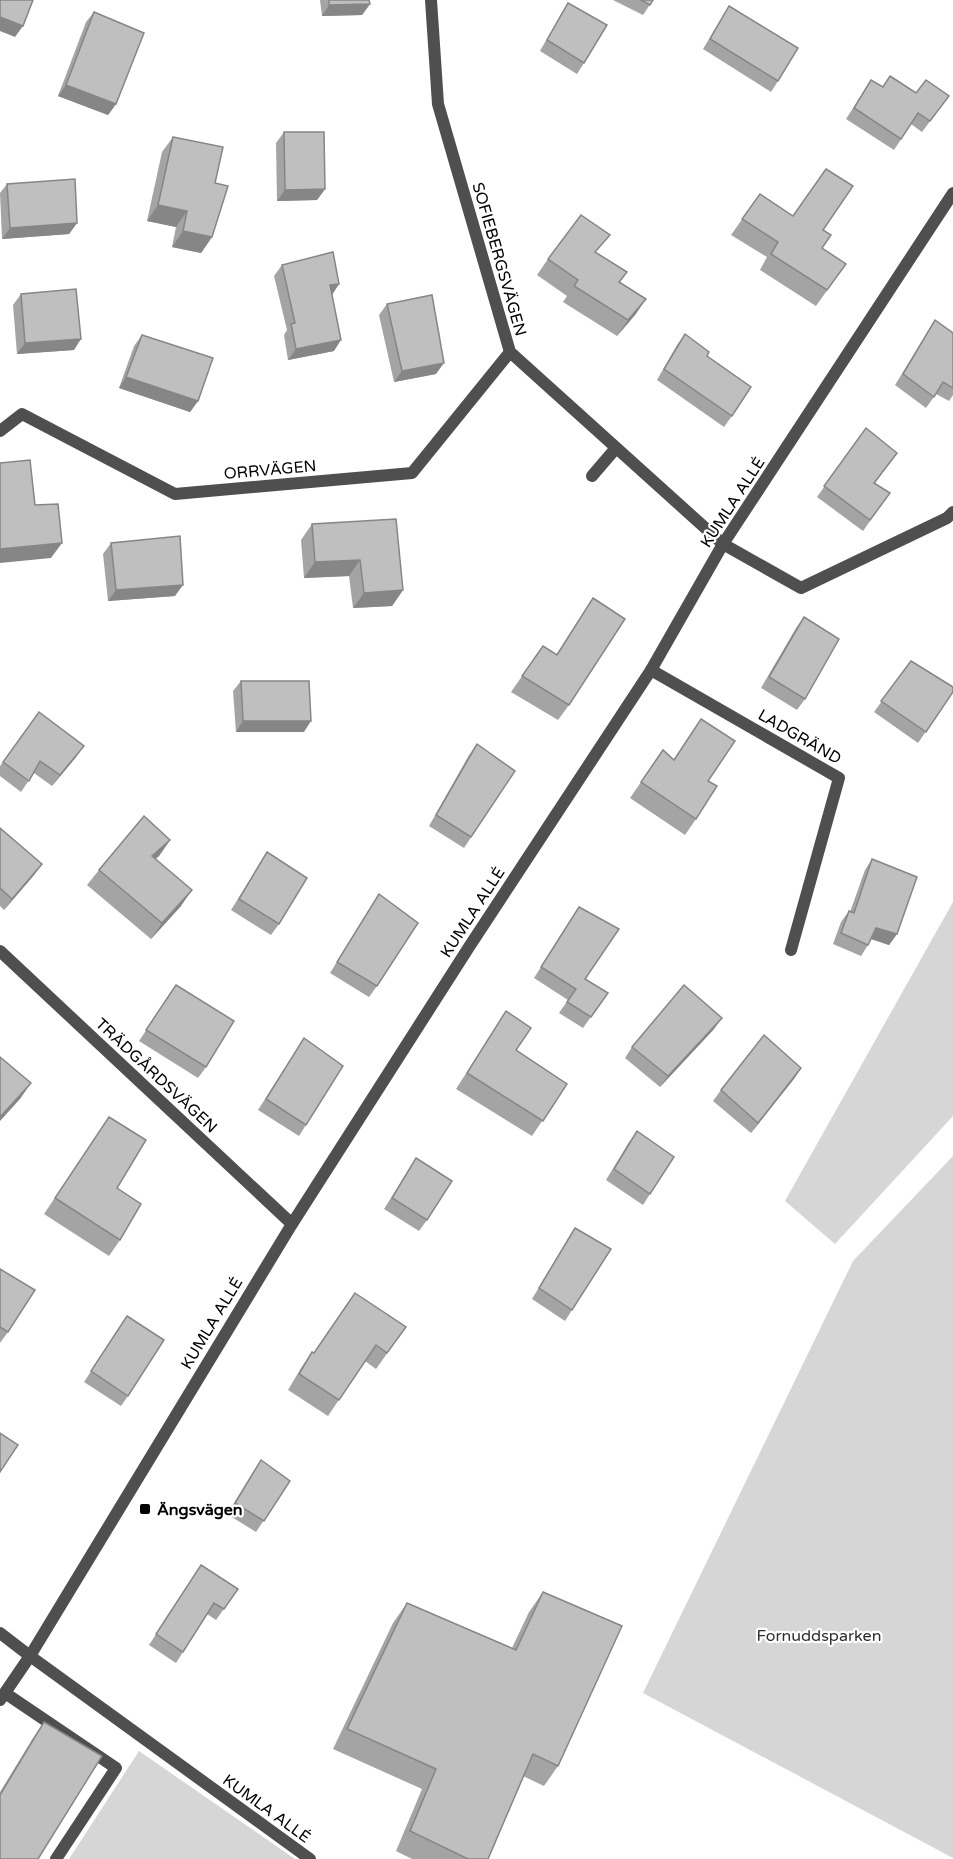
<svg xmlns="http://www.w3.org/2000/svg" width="953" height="1859" font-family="'Varela Round',sans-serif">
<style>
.green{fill:#d6d6d6}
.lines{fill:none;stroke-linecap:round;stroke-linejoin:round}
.service{stroke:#4f4f4f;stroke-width:12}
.minor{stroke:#4f4f4f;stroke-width:12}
.wall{fill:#a4a4a4}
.shaded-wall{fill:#868686}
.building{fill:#bfbfbf;stroke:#868686;stroke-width:1.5}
.poi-dot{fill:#000;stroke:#fff;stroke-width:2}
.labels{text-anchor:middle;stroke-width:4.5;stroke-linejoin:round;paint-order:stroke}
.street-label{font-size:16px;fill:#000;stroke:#fff}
.poi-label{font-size:16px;font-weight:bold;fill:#000;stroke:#fff;text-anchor:start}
.park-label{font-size:16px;fill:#2d2d2d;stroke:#fff}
</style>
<rect width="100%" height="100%" fill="#fff"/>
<g class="green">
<polygon points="953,902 953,1116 835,1244 785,1201"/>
<polygon points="953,1156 953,1858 643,1693 853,1261"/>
<polygon points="139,1751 295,1859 69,1859"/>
</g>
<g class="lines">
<g class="service">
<polyline points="592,476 616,448"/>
<polyline points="5,1693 116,1768 56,1859"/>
</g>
<g class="minor">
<polyline points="431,0 438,104 510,352 723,544 801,588 947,518 953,512"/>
<polyline points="0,431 22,414 175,494 412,473 510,352"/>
<polyline points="651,670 839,778 791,950"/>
<polyline points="0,951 292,1224"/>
<polyline points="0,1633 30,1656 310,1859"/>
<polyline points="0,1700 30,1656 292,1224 469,947 651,670 723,544 953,193"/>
</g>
</g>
<g class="wall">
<polygon points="320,0 369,0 370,4 362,15 322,16"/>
<polygon points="613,0 653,0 643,15"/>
<polygon points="568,3 584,63 577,74 540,51 561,14"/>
<polygon points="729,6 778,81 771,92 703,49 722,17"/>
<polygon points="94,12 116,104 108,115 58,96 86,22"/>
<polygon points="871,80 882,87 916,93 949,96 922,132 911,124 894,150 846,119"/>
<polygon points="284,132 325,189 317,200 277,201 276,143"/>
<polygon points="173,137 215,183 212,237 201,253 172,247 176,227 147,221 162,152"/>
<polygon points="7,184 77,223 69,234 2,239 0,193"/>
<polygon points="760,194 793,216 823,230 822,248 846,264 816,306 760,270 767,257 731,235"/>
<polygon points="597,253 627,272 620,282 646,299 635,315 617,336 563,302 567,296 537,275 548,259"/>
<polygon points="282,265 339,284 332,294 334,351 288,360 284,335 287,330 274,276"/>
<polygon points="21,294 74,350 17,354 13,305"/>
<polygon points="387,304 436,374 394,382 379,315"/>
<polygon points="935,320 953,333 953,395 949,401 936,394 926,408 895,385 928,331"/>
<polygon points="685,334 707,356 732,416 724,427 657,380 677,345"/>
<polygon points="142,335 198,401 190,412 119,388 134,346"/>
<polygon points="866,428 897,453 875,483 890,493 863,531 817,497"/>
<polygon points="312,524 403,590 392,606 353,608 349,576 304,578 301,540"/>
<polygon points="111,543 175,596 108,601 103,554"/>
<polygon points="593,598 569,705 558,720 511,692 543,646 556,655"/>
<polygon points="804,617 805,699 797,710 761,688 796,628"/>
<polygon points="911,661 953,692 918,743 874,712"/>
<polygon points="241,681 304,732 236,732 233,691"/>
<polygon points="39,712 76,757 52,786 34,773 21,792 0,776 0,766"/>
<polygon points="477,744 515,771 464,848 429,826 469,755"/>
<polygon points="663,750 673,759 708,781 696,819 685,835 630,798"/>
<polygon points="0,828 42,864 34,875 4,910 0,906"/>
<polygon points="170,840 159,856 155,859 181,906 151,939 87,885 99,870"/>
<polygon points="267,852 279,924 271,935 231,910"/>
<polygon points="872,859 897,934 889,945 871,939 868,945 861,956 833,944 841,922 849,911 850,912 865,870"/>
<polygon points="379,894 377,986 369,997 330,973"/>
<polygon points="579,907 585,979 608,993 583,1028 559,1013 568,1000 534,978"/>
<polygon points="176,985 206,1067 198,1078 139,1041"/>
<polygon points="506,1011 516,1050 567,1084 532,1136 456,1089"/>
<polygon points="714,1029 660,1087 625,1058 632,1047"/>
<polygon points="304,1038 306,1125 299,1136 258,1110"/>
<polygon points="801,1068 751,1133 713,1101 721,1090"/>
<polygon points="109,1117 117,1188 120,1240 109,1256 44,1214"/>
<polygon points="637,1131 650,1194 643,1205 606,1180 629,1142"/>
<polygon points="416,1158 427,1220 419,1231 384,1209"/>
<polygon points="575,1228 572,1310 565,1321 532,1299 568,1239"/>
<polygon points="0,1269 8,1332 0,1343"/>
<polygon points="127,1316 128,1396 121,1406 84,1382"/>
<polygon points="406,1327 376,1369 365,1361 328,1416 288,1390 301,1368 312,1352 314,1353"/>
<polygon points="261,1460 290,1481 256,1532 227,1514"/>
<polygon points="201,1565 238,1589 216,1620 207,1614 176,1663 149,1645"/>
<polygon points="543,1592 558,1766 544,1786 523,1776 488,1859 412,1859 396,1851 422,1789 333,1749 393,1623 407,1603 512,1648 529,1612"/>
<polygon points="44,1722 0,1859 0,1792 33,1738"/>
</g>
<g class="shaded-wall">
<polygon points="370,4 362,15 322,16 329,5"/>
<polygon points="0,17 23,26 15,37 0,31"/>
<polygon points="66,85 116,104 108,115 58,96"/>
<polygon points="325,189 317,200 277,201 285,190"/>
<polygon points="158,205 187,211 176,227 147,221"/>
<polygon points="77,223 69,234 2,239 10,228"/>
<polygon points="183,231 212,237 201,253 172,247"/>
<polygon points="339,284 332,295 330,285"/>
<polygon points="646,299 635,315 617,336 628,320"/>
<polygon points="81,339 74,350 17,354 25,343"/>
<polygon points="341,340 334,351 288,360 296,349"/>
<polygon points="444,363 436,374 394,382 402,371"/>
<polygon points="126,377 198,401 190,412 119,388"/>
<polygon points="62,543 51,558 0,563 0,549"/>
<polygon points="360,560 349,576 304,578 315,562"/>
<polygon points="183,585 175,596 108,601 116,590"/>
<polygon points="403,590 392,606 353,608 364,593"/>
<polygon points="243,721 311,721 304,732 236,732"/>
<polygon points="84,746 76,757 52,786 60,775"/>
<polygon points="170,840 159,856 141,872 152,856"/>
<polygon points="42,864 34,875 4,910 12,899"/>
<polygon points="192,890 181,906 151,939 162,923"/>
<polygon points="876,928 897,934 889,945 868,938"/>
<polygon points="722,1018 714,1029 660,1087 668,1076"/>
<polygon points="801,1068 794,1079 751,1133 758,1123"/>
<polygon points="31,1083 20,1099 0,1121 0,1117"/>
</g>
<g class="building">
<polygon points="0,0 33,0 23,26 0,17"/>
<polygon points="329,0 369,0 370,4 329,5"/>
<polygon points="641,0 653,0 650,5"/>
<polygon points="568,3 607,25 584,63 547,40"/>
<polygon points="729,6 798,48 778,81 710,39"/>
<polygon points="94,12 144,33 116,104 66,85"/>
<polygon points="890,76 916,93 926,80 949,96 930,121 918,113 901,139 854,108 871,80 883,87"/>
<polygon points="284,132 324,132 325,189 285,190"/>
<polygon points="173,137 223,147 215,183 228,186 212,237 183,231 187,211 158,205"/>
<polygon points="826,169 853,186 823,230 831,235 822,248 846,264 827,290 771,254 778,242 742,219 760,194 793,216"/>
<polygon points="75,179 77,223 10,228 7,184"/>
<polygon points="581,215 610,235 595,252 627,272 619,282 646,299 628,320 574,286 578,280 548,259"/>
<polygon points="333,252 339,284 330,285 341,340 296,349 291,324 295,323 282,265"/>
<polygon points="76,289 81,339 25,343 21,294"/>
<polygon points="432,295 444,363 402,371 387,304"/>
<polygon points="935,320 953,333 953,388 943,382 934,397 903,374"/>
<polygon points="685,334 709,352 707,356 751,387 732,416 664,369"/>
<polygon points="142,335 213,358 198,401 126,377"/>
<polygon points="866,428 897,453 874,483 890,493 870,520 824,486"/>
<polygon points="30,460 35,505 58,504 62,543 0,549 0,463"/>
<polygon points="396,519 403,590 364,593 360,560 315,562 312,524"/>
<polygon points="180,536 183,585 116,590 111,543"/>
<polygon points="593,598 625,619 569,705 522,676 543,646 557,655"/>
<polygon points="804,617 839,639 805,699 769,677"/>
<polygon points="911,661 953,687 953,692 926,732 881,701"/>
<polygon points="241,681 309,681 311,721 243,721"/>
<polygon points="39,712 84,746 60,775 40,761 29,781 3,762"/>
<polygon points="701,719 735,741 708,781 717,786 696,819 641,782 663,750 674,760"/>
<polygon points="477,744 515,771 471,837 436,815"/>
<polygon points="144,816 170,840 152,856 192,890 162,923 99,870"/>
<polygon points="0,828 42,864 12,899 0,888"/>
<polygon points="267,852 307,878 279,924 239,899"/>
<polygon points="872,859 917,877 897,934 876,928 868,945 841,933 849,911 854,913"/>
<polygon points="379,894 418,923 377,986 337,962"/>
<polygon points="579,907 619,929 585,979 608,993 591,1017 567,1002 576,989 541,967"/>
<polygon points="176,985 234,1021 206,1067 146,1030"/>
<polygon points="684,985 722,1018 668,1076 632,1047"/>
<polygon points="506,1011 531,1028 516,1050 567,1084 543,1121 467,1073"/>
<polygon points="764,1035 801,1068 758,1123 721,1090"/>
<polygon points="304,1038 343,1066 306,1125 266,1099"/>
<polygon points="0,1057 31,1083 0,1117"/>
<polygon points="109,1117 146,1140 117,1188 141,1204 120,1240 55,1198"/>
<polygon points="637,1131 674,1157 650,1194 614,1169"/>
<polygon points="416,1158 452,1181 427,1220 392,1198"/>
<polygon points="575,1228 611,1249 572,1310 539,1288"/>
<polygon points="0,1269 35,1290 8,1332 0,1327"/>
<polygon points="355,1293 406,1327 387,1353 376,1345 339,1400 299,1374 312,1352 314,1353"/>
<polygon points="127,1316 164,1340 128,1396 91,1371"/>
<polygon points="0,1433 18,1445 0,1472"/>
<polygon points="261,1460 290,1481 264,1521 235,1503"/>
<polygon points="201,1565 238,1589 224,1609 214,1603 183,1652 156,1634"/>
<polygon points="543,1592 622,1626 558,1766 533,1754 488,1859 468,1859 410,1831 436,1769 347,1729 407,1603 516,1650"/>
<polygon points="44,1722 102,1756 38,1859 0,1859 0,1795"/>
</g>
<rect class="poi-dot" x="139" y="1503" width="12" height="12" rx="3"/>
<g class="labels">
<g class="street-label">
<text transform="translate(500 259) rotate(74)" y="6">SOFIEBERGSVÄGEN</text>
<text transform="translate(270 469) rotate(-5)" y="6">ORRVÄGEN</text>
<text transform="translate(732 502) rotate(-57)" y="6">KUMLA ALLÉ</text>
<text transform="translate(800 736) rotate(30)" y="6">LADGRÄND</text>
<text transform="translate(472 912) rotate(-57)" y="6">KUMLA ALLÉ</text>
<text transform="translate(157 1075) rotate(43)" y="6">TRÄDGÅRDSVÄGEN</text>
<text transform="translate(211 1323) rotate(-59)" y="6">KUMLA ALLÉ</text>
<text transform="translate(267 1808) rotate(36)" y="6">KUMLA ALLÉ</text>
</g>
<g class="poi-label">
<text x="157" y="1515">Ängsvägen</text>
</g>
<g class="park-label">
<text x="819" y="1641">Fornuddsparken</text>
</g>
</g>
</svg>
